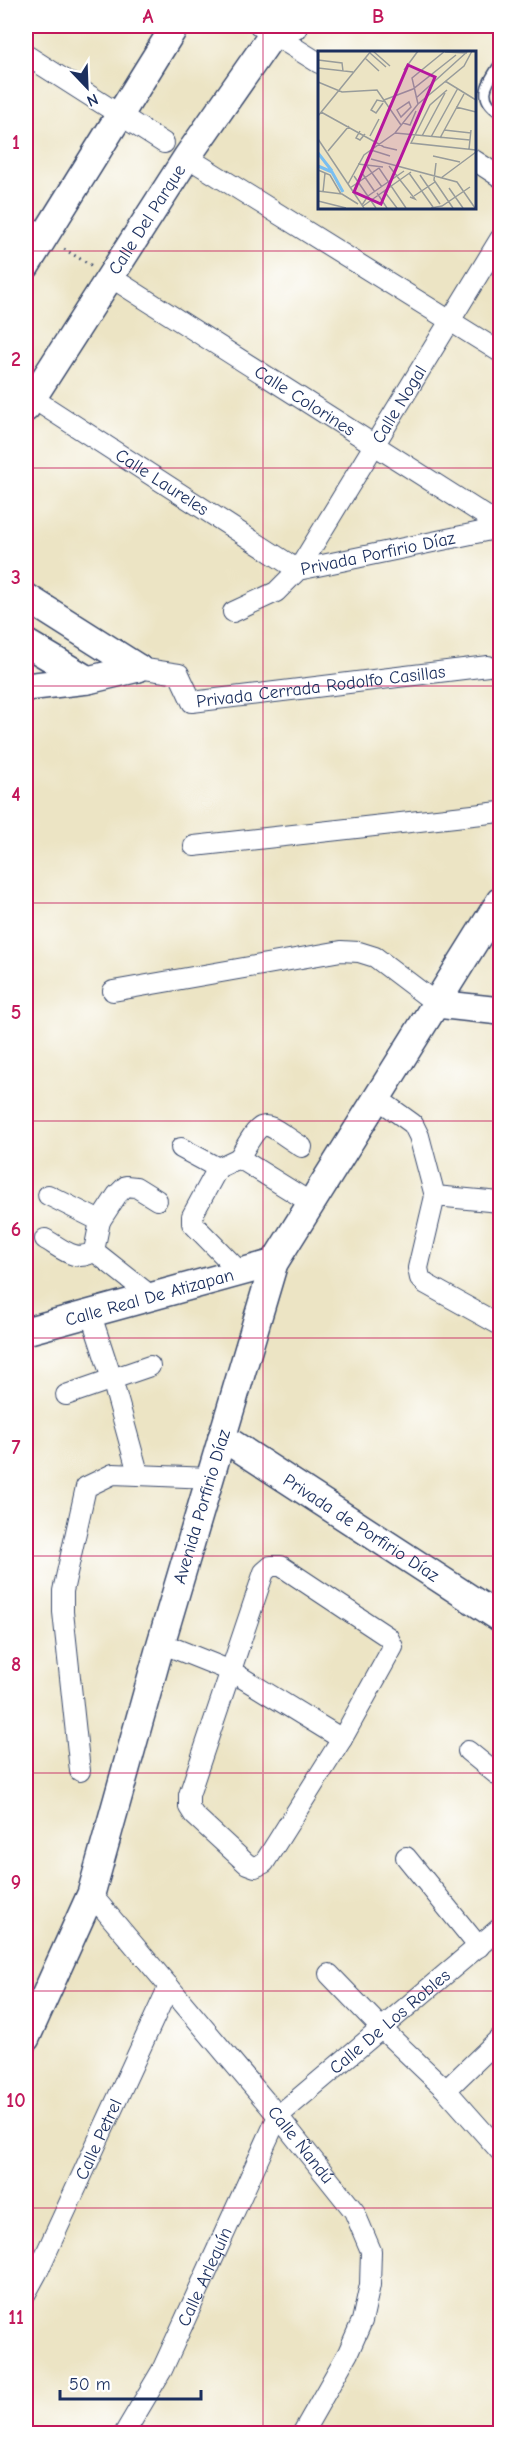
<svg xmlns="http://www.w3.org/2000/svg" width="526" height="2459" font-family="'Comic Neue',sans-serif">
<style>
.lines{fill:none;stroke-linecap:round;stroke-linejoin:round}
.lane-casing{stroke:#3a4a6d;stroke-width:12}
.street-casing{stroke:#3a4a6d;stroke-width:22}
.secondary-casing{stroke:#3a4a6d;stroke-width:30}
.path{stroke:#3a4a6d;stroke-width:3;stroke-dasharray:1.5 4.5;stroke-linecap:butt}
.lane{stroke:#fff;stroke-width:9}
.street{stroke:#fff;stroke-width:20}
.secondary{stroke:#fff;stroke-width:27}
.grid{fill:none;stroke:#c2185b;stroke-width:1.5;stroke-opacity:0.55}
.labels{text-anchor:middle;stroke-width:4.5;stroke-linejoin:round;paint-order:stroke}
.street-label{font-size:18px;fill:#1b2f5e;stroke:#fff}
.inset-river{fill:none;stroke:#79bef0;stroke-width:3}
.inset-road{fill:none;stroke:#989c9b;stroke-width:1.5}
.view{fill:#b5179e;fill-opacity:0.15;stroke:#b5179e;stroke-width:3}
.inset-edge{fill:none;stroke:#1b2f5e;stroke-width:3}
.neatline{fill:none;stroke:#c2185b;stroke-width:2}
.grid-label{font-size:20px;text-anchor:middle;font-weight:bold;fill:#c2185b}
</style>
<rect width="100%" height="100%" fill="#fff"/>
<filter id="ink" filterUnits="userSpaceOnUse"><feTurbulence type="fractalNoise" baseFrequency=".0167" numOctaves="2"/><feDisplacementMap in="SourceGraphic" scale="12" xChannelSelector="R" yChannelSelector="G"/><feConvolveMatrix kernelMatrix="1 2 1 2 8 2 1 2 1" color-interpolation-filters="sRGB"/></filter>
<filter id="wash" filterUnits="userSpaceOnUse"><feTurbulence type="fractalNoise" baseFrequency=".008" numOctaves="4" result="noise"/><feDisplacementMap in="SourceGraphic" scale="24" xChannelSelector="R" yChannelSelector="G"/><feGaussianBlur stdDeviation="1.35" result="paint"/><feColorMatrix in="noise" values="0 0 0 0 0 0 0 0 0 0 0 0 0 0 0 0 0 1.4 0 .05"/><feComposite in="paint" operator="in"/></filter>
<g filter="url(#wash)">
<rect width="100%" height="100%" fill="#ece4c4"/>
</g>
<g filter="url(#ink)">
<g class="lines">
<defs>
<path id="lane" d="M500,63C488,83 475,97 500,113"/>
<g id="street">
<polyline points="260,26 319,63"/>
<polyline points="26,55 164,143"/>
<polyline points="187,157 500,352"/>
<polyline points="474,160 500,177"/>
<polyline points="26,225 44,236"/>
<path id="s1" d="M109,276L500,525"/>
<path id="s2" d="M26,394L298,570L500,239"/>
<path id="s3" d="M233,612L276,592L298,570L500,528"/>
<path id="s4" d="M138,668L179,674L192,702L488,666"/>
<polyline points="194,846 500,812"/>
<polyline points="113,991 341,951 359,952 375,957 437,1004"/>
<polyline points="377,1098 413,1124 419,1136 435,1196 500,1202"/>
<polyline points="181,1148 218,1168"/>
<path d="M239,1158C265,1113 261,1121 302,1147"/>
<polyline points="48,1195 100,1221 94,1251"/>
<polyline points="435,1196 418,1268 420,1278 426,1284 500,1325"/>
<polyline points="100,1221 117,1195 126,1186 136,1187 157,1200"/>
<path d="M45,1239C61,1248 77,1264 94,1251L151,1296"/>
<polyline points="240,1272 192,1223 192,1216 218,1168 239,1158 311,1203"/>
<polyline points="90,1312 112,1379 138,1473"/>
<polyline points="66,1395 150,1366"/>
<polygon points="271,1566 281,1566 388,1637 393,1647 342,1739 264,1863 255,1867 247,1864 194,1815 189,1807 189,1795 264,1572"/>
<polyline points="161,1643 231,1671 342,1739"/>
<polyline points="468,1751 500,1777"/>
<polyline points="80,1771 63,1612 63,1591 86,1487 113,1474 210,1478"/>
<polyline points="406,1857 479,1947"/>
<path id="s5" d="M91,1894L278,2116L354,2211L371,2251L370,2285L362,2321L348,2353L302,2434"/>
<polyline points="329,1974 382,2029 446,2090 500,2151"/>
<polyline points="446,2090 500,2038"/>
<path id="s6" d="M26,2293L37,2273L169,1986"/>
<path id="s7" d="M124,2434L162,2370L278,2116L500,1928"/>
</g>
<g id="secondary">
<polyline points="26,266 175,26"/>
<path id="s8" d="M26,408L187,157L273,34L294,26"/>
<polyline points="26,597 138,668"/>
<polyline points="26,643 88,680"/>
<polyline points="26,687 88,680 138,668"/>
<polyline points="437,1004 500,1011"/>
<path id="s9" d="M26,1331L274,1263"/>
<path id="s10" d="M222,1437L500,1618"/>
<path id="s11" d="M26,2038L91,1894L161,1643L274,1263L500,901"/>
</g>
</defs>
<use href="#lane" class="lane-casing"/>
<use href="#street" class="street-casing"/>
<use href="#secondary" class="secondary-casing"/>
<polyline class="path" points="64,249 92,266"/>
<use href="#lane" class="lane"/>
<use href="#street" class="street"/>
<use href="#secondary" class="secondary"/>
</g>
</g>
<path class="grid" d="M263,26V2434M26,251H500M26,468H500M26,686H500M26,903H500M26,1121H500M26,1338H500M26,1556H500M26,1773H500M26,1991H500M26,2208H500"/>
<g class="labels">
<g class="street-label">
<text dy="6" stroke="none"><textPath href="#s8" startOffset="224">Calle Del Parque</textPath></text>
<text dy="6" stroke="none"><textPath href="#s1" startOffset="232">Calle Colorines</textPath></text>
<text dy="6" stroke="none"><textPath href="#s2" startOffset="518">Calle Nogal</textPath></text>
<text dy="6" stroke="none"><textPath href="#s2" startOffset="162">Calle Laureles</textPath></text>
<text dy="6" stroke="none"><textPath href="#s3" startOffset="160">Privada Porfirio Díaz</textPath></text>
<text dy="6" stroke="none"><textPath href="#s4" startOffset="202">Privada Cerrada Rodolfo Casillas</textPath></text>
<text dy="6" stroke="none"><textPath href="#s9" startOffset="128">Calle Real De Atizapan</textPath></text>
<text dy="6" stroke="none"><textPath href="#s11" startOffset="561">Avenida Porfirio Díaz</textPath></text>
<text dy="6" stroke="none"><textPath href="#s10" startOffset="166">Privada de Porfirio Díaz</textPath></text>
<text dy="6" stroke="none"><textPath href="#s7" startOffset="500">Calle De Los Robles</textPath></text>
<text dy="6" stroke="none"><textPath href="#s6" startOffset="170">Calle Petrel</textPath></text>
<text dy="6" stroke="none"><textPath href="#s5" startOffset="327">Calle Ñandú</textPath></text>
<text dy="6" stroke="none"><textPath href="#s7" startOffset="177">Calle Arlequín</textPath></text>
</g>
</g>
<g transform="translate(318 51)">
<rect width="158" height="158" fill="#ece4c4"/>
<path class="inset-river" d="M0,102L14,120M0,115L14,121L25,141"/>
<path class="inset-road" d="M55,0L72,15M127,1L149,2M52,2L68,16M47,7L61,20M0,9L24,12L25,20M0,17L35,21M86,19L100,0M127,30L158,49M0,31L24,41L59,39L83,74M129,39L112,54L93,92L158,99M98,47L150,0M66,49L95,38L138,4M91,51L93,56L83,66L79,59ZM65,52L58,62L53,59L59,49L68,51M100,53L94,27L127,0M138,56L158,61M3,61L66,96L79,99M0,65L53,0M85,72L92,74L98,60M126,79L153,82M42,80L38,87L42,89L47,83M77,82L152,89M52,85L61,68M104,85L127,42M113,86L140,37M122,87L146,43M0,88L46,157M151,98L153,79M53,99L72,105M10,100L31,75M115,105L142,111M53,108L139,131L157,157M118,112L116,129L135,157M40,113L65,116M49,115L64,136M71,115L97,148L92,146M0,119L12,124L23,143M44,122L57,141M91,122L115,156M102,124L122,153M36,125L58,157M123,127L158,101M30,133L46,104L77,82L100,53L146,15L154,0M32,137L61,117L88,157M131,137L145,157M0,140L24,143L40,153M66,140L79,157M5,141L7,122M59,142L69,157M96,145L117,131M0,150L28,157M44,154L50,145L86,120M45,155L93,121M113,157L124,155L152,136"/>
<path class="view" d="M90,14L117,26L63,153L36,141Z"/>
<rect width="158" height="158" class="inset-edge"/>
</g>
<rect width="526" height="2459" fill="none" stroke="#fff" stroke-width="66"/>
<g transform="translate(87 87) rotate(157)" stroke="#ffffff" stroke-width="4.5" paint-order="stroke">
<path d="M0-4.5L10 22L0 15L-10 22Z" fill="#1b2f5e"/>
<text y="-9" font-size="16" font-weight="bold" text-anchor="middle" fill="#1b2f5e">N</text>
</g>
<path d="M60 2390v9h141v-9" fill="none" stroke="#1b2f5e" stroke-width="3"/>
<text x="69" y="2390" font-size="18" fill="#1b2f5e" stroke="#ffffff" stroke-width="4.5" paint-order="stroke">50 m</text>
<rect x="33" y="33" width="460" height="2393" class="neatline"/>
<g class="grid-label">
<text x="148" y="23">A</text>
<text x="378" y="23">B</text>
<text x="16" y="149">1</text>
<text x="16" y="366">2</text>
<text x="16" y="584">3</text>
<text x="16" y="801">4</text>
<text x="16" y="1019">5</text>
<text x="16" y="1236">6</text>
<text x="16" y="1454">7</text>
<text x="16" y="1671">8</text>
<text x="16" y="1889">9</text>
<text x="16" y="2107">10</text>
<text x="16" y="2324">11</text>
</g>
</svg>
